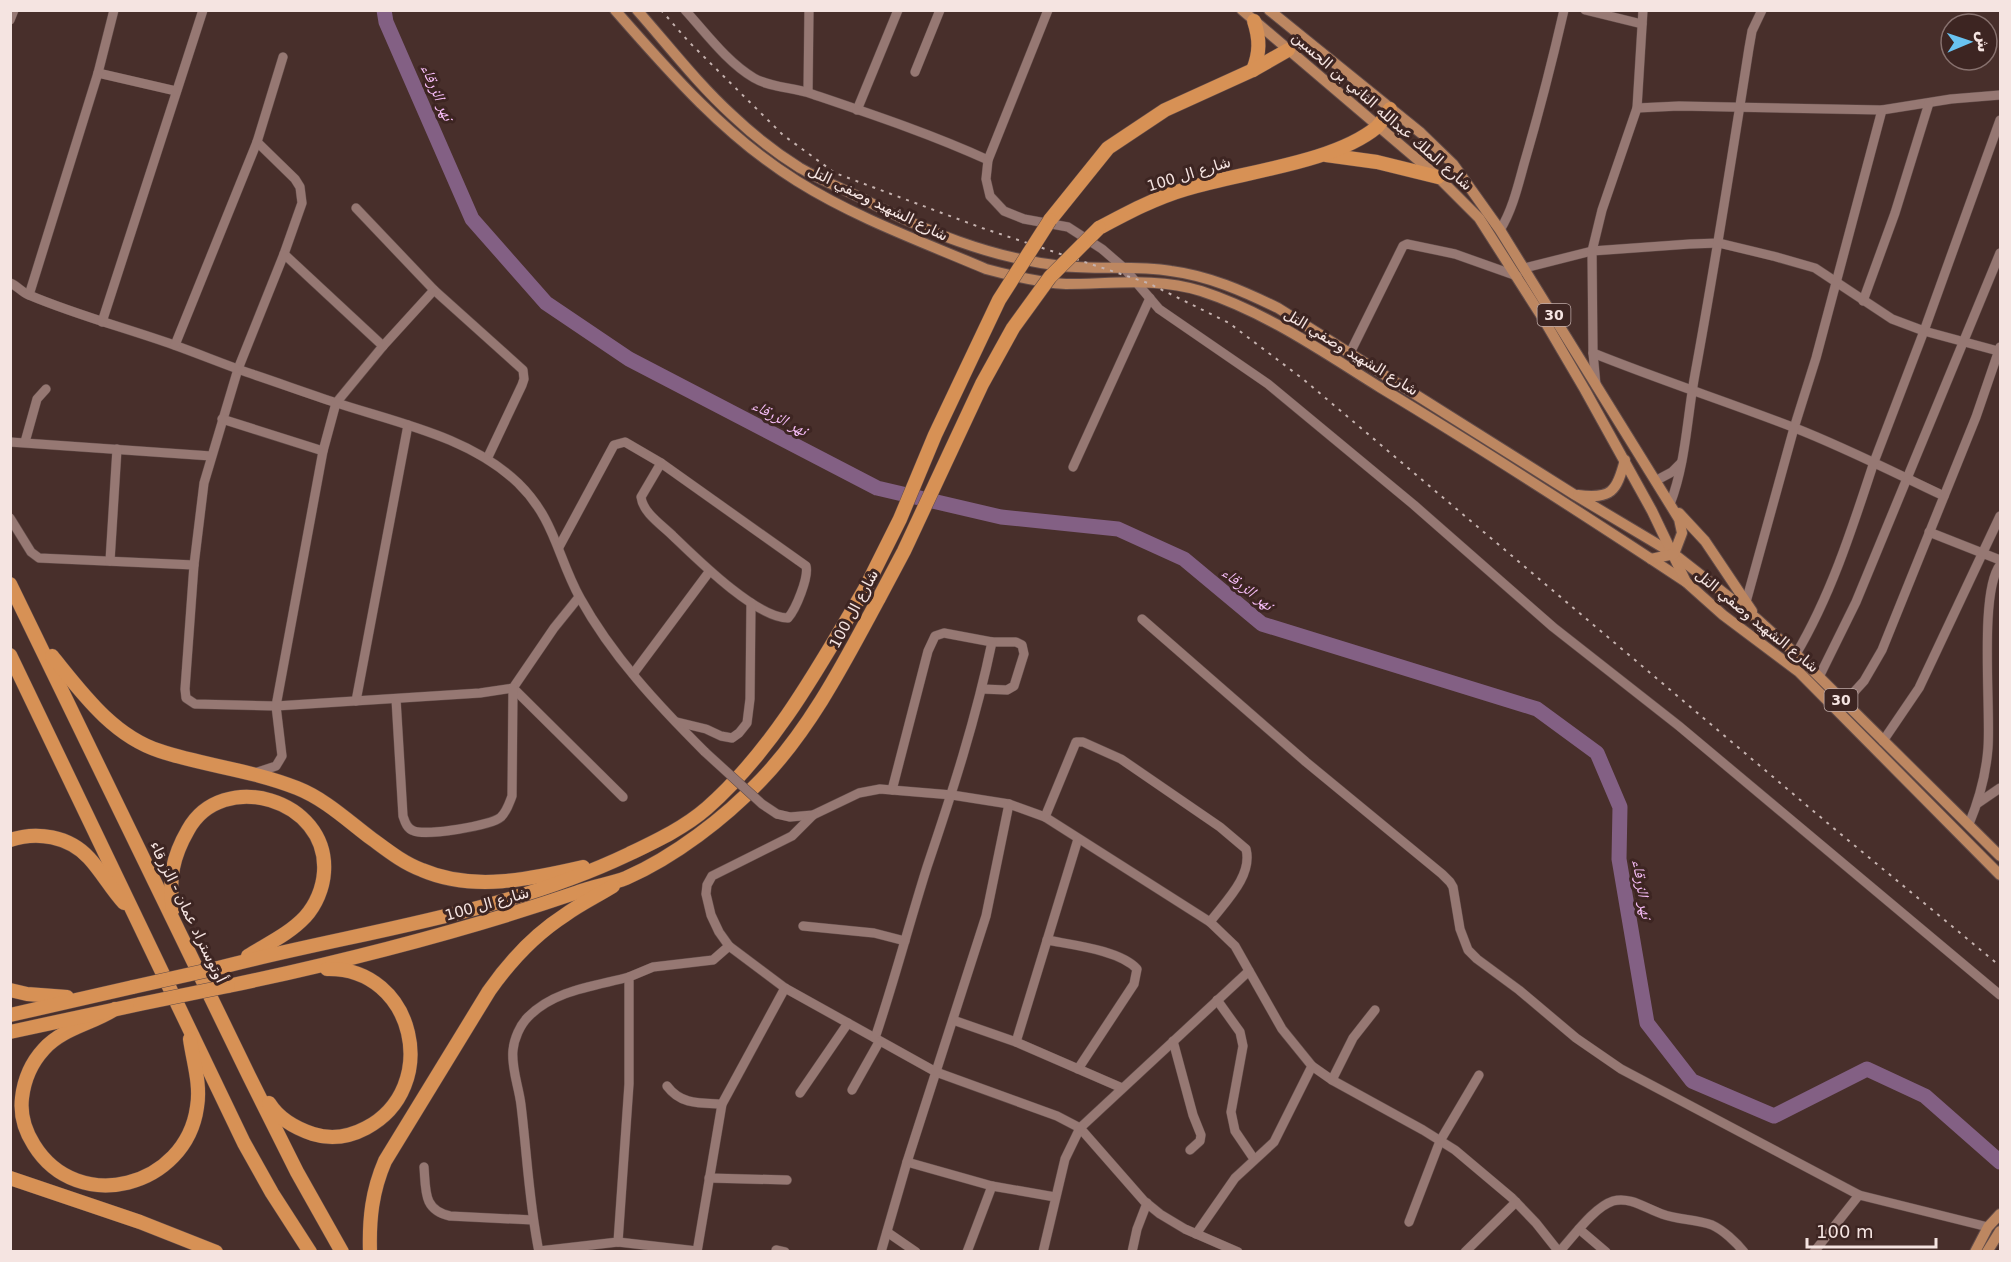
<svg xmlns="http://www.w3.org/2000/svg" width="2011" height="1262" font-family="'DejaVu Sans','Noto Naskh Arabic',sans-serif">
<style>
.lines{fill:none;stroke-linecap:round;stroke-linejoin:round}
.river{stroke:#836084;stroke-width:15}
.minor-casing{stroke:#624c49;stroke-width:10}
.major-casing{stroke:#624c49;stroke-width:12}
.highway-casing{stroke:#624c49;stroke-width:15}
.minor{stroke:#967873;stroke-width:9}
.major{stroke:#bd8761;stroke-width:10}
.highway{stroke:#d79155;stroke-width:14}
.rail{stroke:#c5b2af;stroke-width:2;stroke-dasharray:3 6;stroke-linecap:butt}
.minor-bridge-casing{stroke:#624c49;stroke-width:10;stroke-linecap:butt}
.highway-bridge-casing{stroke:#624c49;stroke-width:15;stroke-linecap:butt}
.minor-bridge{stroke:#967873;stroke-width:9}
.highway-bridge{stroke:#d79155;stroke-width:14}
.labels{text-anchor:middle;stroke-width:6;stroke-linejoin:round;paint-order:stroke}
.shield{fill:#3d2522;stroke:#beaba8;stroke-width:1.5}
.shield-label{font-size:14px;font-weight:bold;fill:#f5e4e1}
.street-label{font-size:15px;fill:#f5e4e1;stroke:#3d2522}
.water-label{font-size:16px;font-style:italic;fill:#f8bef9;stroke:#3d2522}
</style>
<rect width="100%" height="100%" fill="#482f2b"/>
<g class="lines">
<polyline class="river" points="384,10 386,22 472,219 546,303 629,359 877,488 1001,517 1118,529 1184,559 1262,624 1537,709 1597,753 1620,807 1619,859 1647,1023 1692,1081 1774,1116 1867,1069 1925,1096 2000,1162"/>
<defs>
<g id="minor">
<path d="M685,10C706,33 727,62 754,78C771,88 793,87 812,94C871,114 931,134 988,160"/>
<polyline points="1048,10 988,160 986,179 990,196 1004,211 1024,219 1068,227 1102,249 1124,268 1159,309 1268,384 1414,505 1553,627 1679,726 2000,995"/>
<polyline points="1585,10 1642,24"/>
<polyline points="10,20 14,10"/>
<polyline points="915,72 940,10"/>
<polyline points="98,73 176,91"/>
<polyline points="808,92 809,10"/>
<polyline points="1637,108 1679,106 1882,110 1951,99 2000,95"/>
<polyline points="857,110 898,10"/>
<polyline points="257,142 295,179 300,187 302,203 284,254 238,369 204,483 194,565 185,689 186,698 195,704 276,706 480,693 513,688 554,628 579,597"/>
<polyline points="356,208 434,290 523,370 524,379 522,385 487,459"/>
<path d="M1500,230C1512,211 1518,186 1524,164C1539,113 1552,62 1564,10"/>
<polyline points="284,254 383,346"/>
<polyline points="1525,268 1592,251 1690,244 1719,243 1773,256 1815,268 1892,319 1924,331 1998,351"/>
<path d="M10,283C18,286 21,292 29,295C76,315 126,328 174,345C202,355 228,366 255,375C282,384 309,394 337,403C398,423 470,437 518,483C555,519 557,556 580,598C612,656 658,705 705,752"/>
<polyline points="29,295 98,73 114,10"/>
<polyline points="1863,301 1895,213 1929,103"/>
<polyline points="102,322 203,10"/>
<polyline points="175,345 257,142 283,57"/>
<polyline points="1350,353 1403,246 1407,244 1455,254 1517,276"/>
<path d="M1593,353C1660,380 1728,402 1795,428C1846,448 1895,473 1944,496"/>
<polyline points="1596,385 1593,353 1592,251 1602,210 1637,108 1643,10"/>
<polyline points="222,419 323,451"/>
<polyline points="10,442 211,456"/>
<polyline points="25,442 37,399 46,389"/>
<path d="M661,463L806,566C809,577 796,609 788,618C756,618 696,558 673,536C662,525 643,513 641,497Z"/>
<polyline points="1073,467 1150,298"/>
<polyline points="1657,480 1672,472 1681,463"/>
<path d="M1670,504C1686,463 1687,417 1695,374C1715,265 1732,157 1749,48L1752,31L1762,10"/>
<polyline points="10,518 31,552 39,558 194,565"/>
<polyline points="1929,532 2000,560"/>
<polyline points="559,547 614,445 625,442 661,463"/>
<polyline points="110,561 117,449"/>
<polyline points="1746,602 1794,428 1816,358 1882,110"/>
<polyline points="1142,619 1306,762 1442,874 1450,882 1453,887 1460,929 1468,950 1477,959 1519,990 1576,1038 1621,1069 1859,1195"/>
<path d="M1796,654C1831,595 1853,526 1874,462L1924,331L2000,120"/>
<polyline points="633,674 709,572"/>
<polyline points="1819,677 1856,602 2000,253"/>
<polyline points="513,688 623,797"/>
<path d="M396,699L403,816C405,822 407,829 414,831C426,836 491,826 501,817C507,811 509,804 512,796L513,688"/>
<polyline points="356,701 408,425"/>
<polyline points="1844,703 1864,681 1882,650 1976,417 2000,347"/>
<polyline points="677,722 706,729 721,736 732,738 739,733 747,723 750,699 751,603"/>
<polyline points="1883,741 1919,688 2000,516"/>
<polyline points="255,773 276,766 282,756 276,706 323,451 336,403 383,346 434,290"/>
<polyline points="892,790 928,651 935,636 944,633 992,642 1016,642 1022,645 1024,654 1014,686 1007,690 982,689"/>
<polyline points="1978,803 2000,788"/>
<polyline points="777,814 790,817 813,815 859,793 880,789 952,795 1009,804 1045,817 1210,922 1235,946 1282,1029 1312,1066 1332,1080 1423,1130 1455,1150 1512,1198 1536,1223 1559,1252"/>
<polyline points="813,815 792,836 712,876 707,885 706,894 711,915 719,932 729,946 785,988 936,1072 1057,1116 1080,1128 1144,1201 1160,1214 1185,1229 1238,1252"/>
<path d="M1045,817L1076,742H1083L1121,759L1220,827L1246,849C1253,876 1225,902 1210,922"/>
<path d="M1969,824C1979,800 1986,774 1988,748C1991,709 1979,592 2000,565"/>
<polyline points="803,926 874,933 905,941"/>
<path d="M1047,940C1072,945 1120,950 1137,969L1134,984L1078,1069"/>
<polyline points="1217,1000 1240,1032 1243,1046 1231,1112 1235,1131 1254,1159"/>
<polyline points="953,1020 1016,1042 1122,1088"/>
<path d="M875,1038C894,982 909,924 927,867C952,793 976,719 992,642"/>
<polyline points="1173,1041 1193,1115 1201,1135 1200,1141 1190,1150"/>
<polyline points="1016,1042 1078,839"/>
<polyline points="1332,1080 1353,1038 1375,1010"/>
<path d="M667,1086C681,1105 700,1103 722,1104"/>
<polyline points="852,1090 879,1042"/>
<polyline points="800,1093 848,1023"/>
<polyline points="907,1162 992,1186 1055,1197"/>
<path d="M424,1167C426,1191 423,1210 450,1216L533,1220"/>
<polyline points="709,1178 787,1180"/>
<polyline points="1409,1222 1440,1141 1479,1075"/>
<polyline points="1579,1229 1606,1252"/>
<polyline points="887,1232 916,1252"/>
<polyline points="1196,1234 1235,1178 1274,1142 1312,1066"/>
<polyline points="618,1242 629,1084 629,977 653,967 713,960 729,946"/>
<polyline points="776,1250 785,1252"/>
<polyline points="539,1251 618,1242 697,1251"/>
<path d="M539,1252C529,1203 527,1154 521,1105C519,1087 511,1068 513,1050C514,1039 520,1025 528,1017C554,990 595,986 629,977"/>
<polyline points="697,1252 722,1104 785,988"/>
<polyline points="881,1252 907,1162 986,916 1009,804"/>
<polyline points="967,1252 992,1186"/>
<polyline points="1043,1252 1065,1159 1080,1128 1249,971"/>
<polyline points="1132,1252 1137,1229 1147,1203"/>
<polyline points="1465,1252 1516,1202"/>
<path d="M1559,1252C1573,1237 1594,1207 1613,1201C1630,1196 1647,1209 1662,1214C1678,1220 1695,1219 1712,1225C1723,1230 1736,1242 1744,1252"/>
<polyline points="1814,1252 1859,1195 1988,1227"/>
</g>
<g id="major">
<path d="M615,10C670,73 726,137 797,181C856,218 923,242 986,269C1012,276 1040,283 1066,284C1111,284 1157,277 1201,291C1266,312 1323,352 1381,388C1484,450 1586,516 1686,582L1723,615L1799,672L2000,875"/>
<path d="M637,10C668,45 697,83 732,115C752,134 776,153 800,168C819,179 841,188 861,198C925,231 990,258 1062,266C1098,270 1135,265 1171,271C1209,276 1243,291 1278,308L1575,495L1674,554L1757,619L1796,654L2000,856"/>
<polyline points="1242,10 1438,177 1479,218 1544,320 1585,390 1652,511 1686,582"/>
<polyline points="1269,10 1421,133 1453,164 1500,230 1679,519 1682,533 1674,554 1651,559"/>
<path d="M1578,495C1612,499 1616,492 1625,460"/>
<polyline points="1679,513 1705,541 1752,611"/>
<polyline points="1975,1252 1988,1227 2000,1214"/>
<polyline points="1987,1252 2000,1231"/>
</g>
<g id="highway">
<path d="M1253,70C1260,53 1260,39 1254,21"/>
<polyline points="1326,155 1377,162 1438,177"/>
<polyline points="1050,220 1108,148 1165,110 1253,70 1288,50"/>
<path d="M1099,228C1127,213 1155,198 1186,189C1241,172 1334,163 1377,127C1382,122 1386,115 1390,109"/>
<polyline points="10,584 249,1076 297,1172 342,1252"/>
<polyline points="10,655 244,1143 272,1193 310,1252"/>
<path d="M52,656C82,693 113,736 160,751C205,766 252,770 297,788C325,799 348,821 372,839C387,850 403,863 422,870C473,892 531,879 583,867"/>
<path d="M10,840C37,831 69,836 89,858C102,872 111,889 124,903"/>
<path d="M173,909C168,879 173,856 188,830C222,768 329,799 324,872C323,888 316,905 305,917C289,934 267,944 248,956"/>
<path d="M218,968C355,932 499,916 629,854C656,841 684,828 707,808C775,748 820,665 866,587"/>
<path d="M228,986C347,961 464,931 578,892C593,886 611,884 626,878C674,857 725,818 761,780C811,728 845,661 879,598"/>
<polyline points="10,990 27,994 67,997"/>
<path d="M115,1009C92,1024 63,1028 44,1049C32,1062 24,1080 22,1098C20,1115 25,1131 34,1145C78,1216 186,1187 197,1107C201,1084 193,1061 190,1039"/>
<polyline points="10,1015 133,987"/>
<polyline points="10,1032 140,1004"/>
<path d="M269,1103C279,1119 295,1128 313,1134C332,1140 349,1137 366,1128C442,1088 415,967 327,969"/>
<polyline points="10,1178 140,1222 216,1252"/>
<path d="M370,1252C369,1219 372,1191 385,1161L489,991C510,961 534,935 565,915C580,904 597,896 613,886"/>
</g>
</defs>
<use href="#minor" class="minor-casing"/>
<use href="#major" class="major-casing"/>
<use href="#highway" class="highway-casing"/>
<use href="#minor" class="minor"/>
<use href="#major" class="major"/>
<use href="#highway" class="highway"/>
<polyline class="rail" points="661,10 689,42 783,135 835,173 982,228 1148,283 1229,323 1303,379 1831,826 2000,966"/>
<defs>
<polyline id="minor-bridge" points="705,752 762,804 777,814"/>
<g id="highway-bridge">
<polyline points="866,587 900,519 935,435 999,300 1050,220"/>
<polyline points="879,598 904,551 982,384 1013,328 1050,277 1099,228"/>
<polyline points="133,987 218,968"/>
<polyline points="140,1004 228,986"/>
</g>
</defs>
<use href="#minor-bridge" class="minor-bridge-casing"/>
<use href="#highway-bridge" class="highway-bridge-casing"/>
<use href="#minor-bridge" class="minor-bridge"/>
<use href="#highway-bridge" class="highway-bridge"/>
</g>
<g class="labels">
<g class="shield">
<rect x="1537.5" y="304" width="33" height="22" rx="4.5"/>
<rect x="1824.5" y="689" width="33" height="22" rx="4.5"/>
</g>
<g class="shield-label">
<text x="1554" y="320">30</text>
<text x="1841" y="705">30</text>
</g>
<g class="street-label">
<text transform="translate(1382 111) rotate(41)" y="5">شارع الملك عبدالله الثاني بن الحسين</text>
<text transform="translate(1189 174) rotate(-17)" y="5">شارع ال 100</text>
<text transform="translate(878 203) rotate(26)" y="5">شارع الشهيد وصفي التل</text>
<text transform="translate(1351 352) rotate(31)" y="5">شارع الشهيد وصفي التل</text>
<text transform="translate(854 609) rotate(-62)" y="5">شارع ال 100</text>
<text transform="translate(1757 621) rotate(39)" y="5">شارع الشهيد وصفي التل</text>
<text transform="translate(487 904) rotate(-16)" y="5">شارع ال 100</text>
<text transform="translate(188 912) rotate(64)" y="5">أوتوستراد عمان - الزرقاء</text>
</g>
<g class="water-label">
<text transform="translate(438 92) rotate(67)" y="6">نهر الزرقاء</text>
<text transform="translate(780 417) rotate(28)" y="6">نهر الزرقاء</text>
<text transform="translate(1248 588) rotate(38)" y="6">نهر الزرقاء</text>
<text transform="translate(1643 889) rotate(81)" y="6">نهر الزرقاء</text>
</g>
</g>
<rect width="2011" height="1262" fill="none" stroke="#f5e4e1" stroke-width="24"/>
<g transform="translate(1969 42) rotate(88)"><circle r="28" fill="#3d2522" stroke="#87716e" stroke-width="1.5"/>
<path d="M0-4.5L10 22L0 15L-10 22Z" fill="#69c3f1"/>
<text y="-9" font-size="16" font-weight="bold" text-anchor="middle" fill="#f5e4e1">ش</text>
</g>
<path d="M1807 1238v9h129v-9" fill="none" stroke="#f5e4e1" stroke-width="3"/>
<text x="1816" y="1238" font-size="18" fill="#f5e4e1" stroke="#3d2522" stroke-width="4.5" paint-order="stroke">100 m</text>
</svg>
